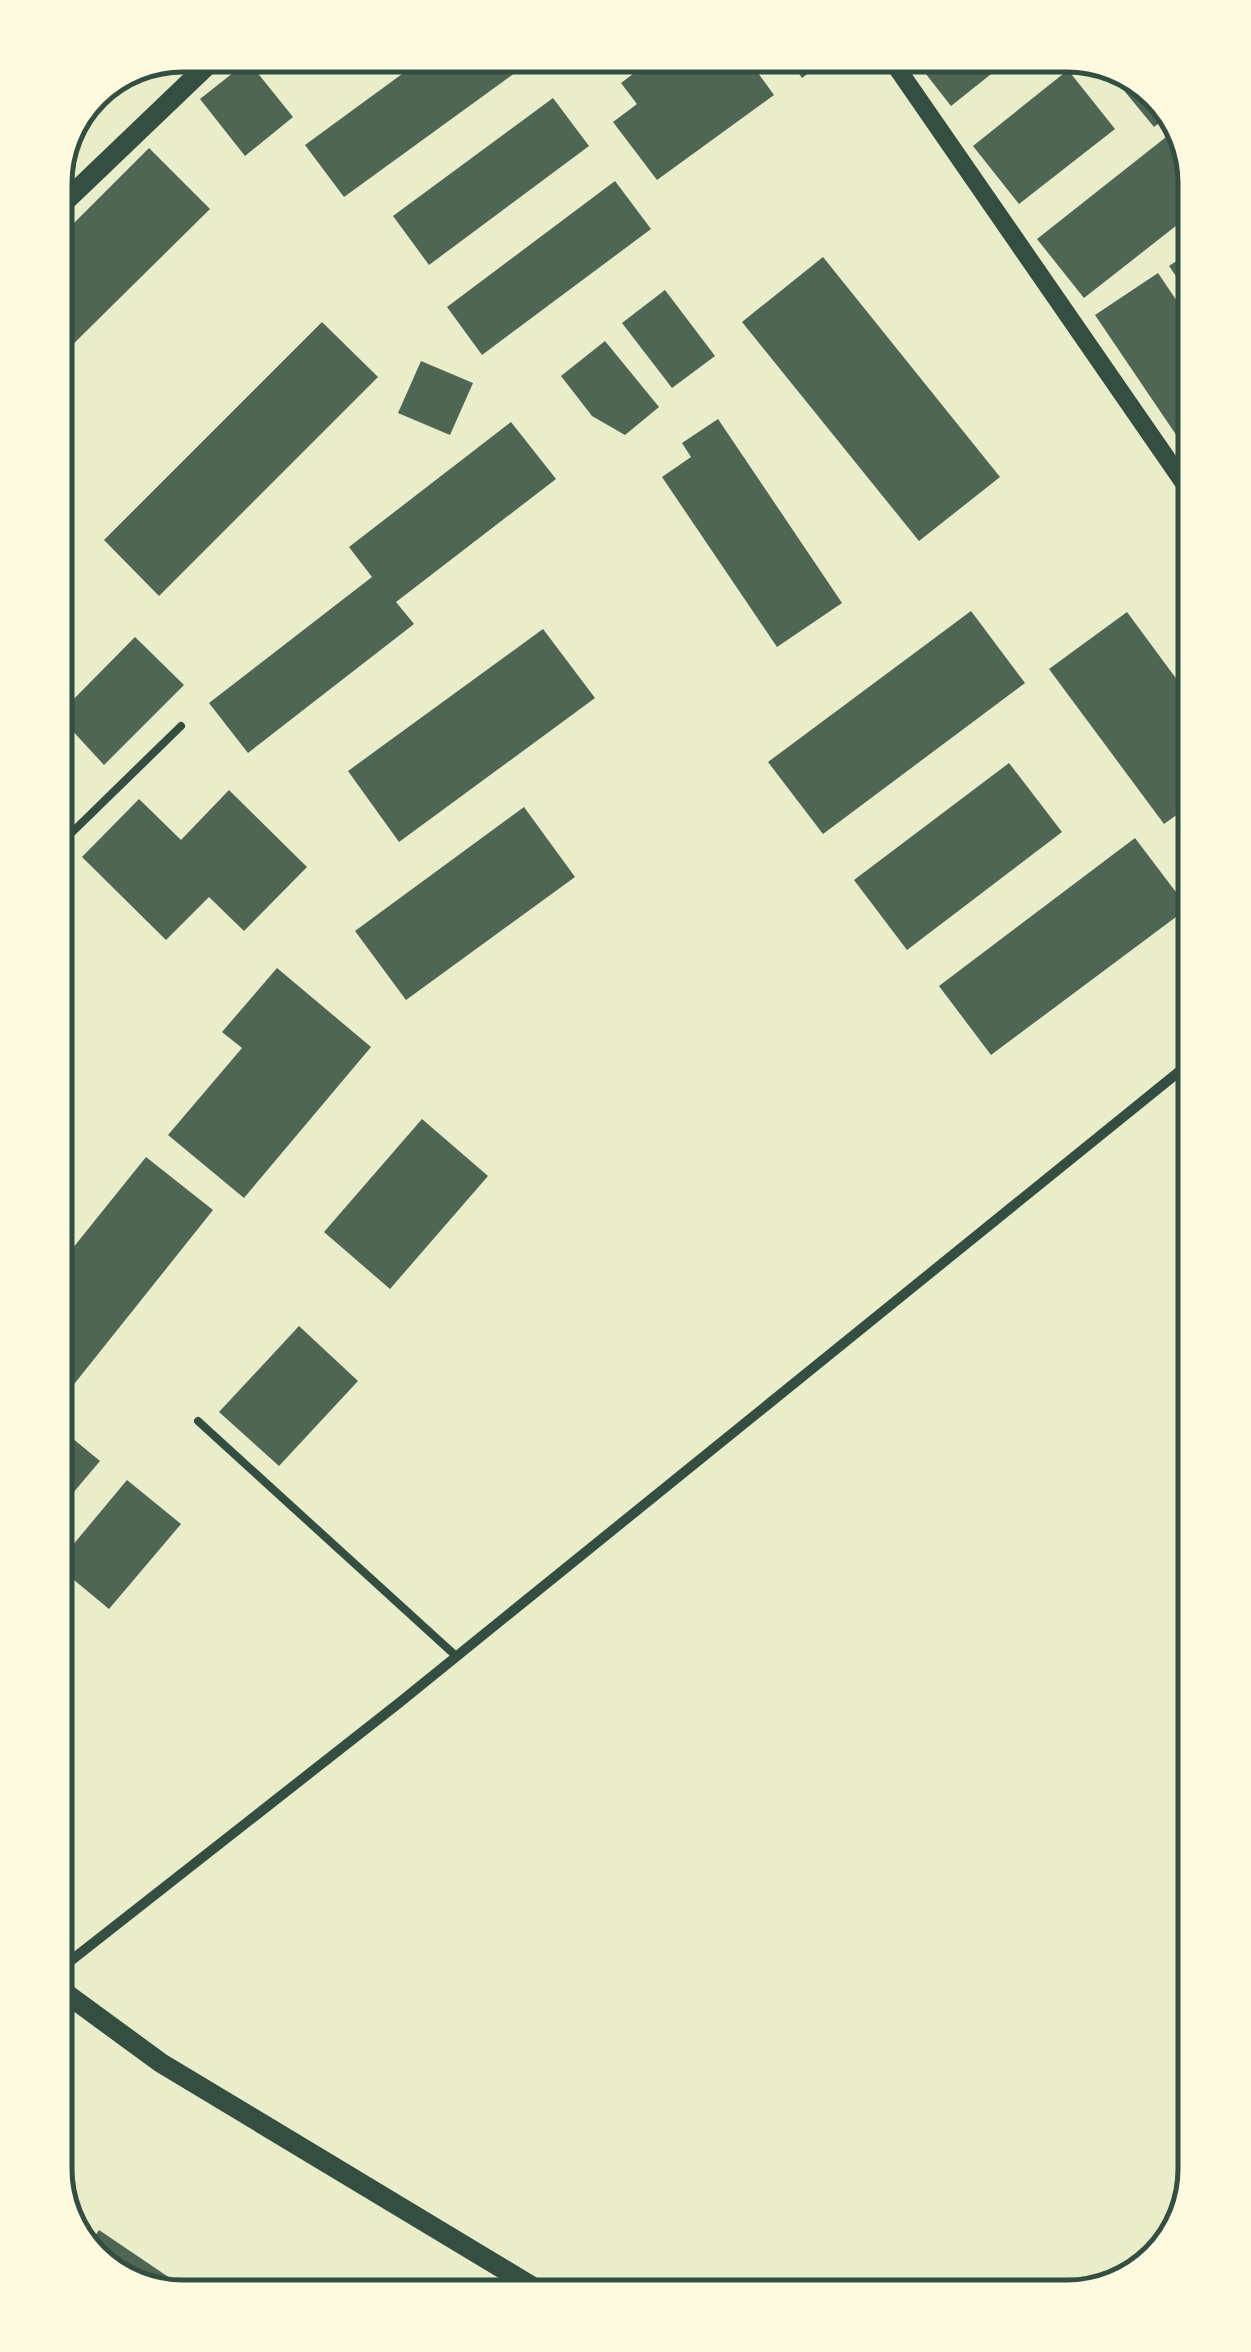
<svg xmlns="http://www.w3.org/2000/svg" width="1251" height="2352" font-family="Rubik,sans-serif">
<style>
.building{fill:#4f6655}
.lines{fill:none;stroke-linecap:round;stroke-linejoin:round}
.service{stroke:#344e41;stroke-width:8}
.minor{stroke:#344e41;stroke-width:10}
.tertiary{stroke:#344e41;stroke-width:18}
.secondary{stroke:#344e41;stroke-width:20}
.rim{fill:none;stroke:#344e41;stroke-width:5}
</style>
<rect width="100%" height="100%" fill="#e9edc9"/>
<g class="building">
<polygon points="428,55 525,55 530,62 344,197 305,145"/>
<polygon points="658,55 745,55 774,95 657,180 613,122 637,104 621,83"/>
<polygon points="786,55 833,55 802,78"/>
<polygon points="911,55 1015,55 951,106"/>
<polygon points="248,61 293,117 245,156 200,99"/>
<polygon points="1103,65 1145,81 1171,114 1154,127"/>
<polygon points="1068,70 1115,129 1019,204 973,146"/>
<polygon points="553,98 589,146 429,265 393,216"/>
<polygon points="1180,126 1186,134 1186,218 1084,298 1037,239"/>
<polygon points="149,148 210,209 56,361 56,241"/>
<polygon points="615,181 651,229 482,355 447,307"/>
<polygon points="1187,254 1187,292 1169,266"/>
<polygon points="823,257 1000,477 919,541 742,322"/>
<polygon points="1158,273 1187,316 1185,448 1095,315"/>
<polygon points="665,290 715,356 672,388 622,323"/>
<polygon points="322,322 378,377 159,596 104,540"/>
<polygon points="605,341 659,407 625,435 592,416 561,376"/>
<polygon points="421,361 473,383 450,435 398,413"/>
<polygon points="718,419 842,603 777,647 662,477 691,457 682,443"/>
<polygon points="511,422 556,479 396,602 414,624 248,753 209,703 372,577 349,547"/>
<polygon points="971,611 1025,683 823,834 768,762"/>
<polygon points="1127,612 1189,696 1189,806 1164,824 1049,669"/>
<polygon points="543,629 595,698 399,842 348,771"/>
<polygon points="135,637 184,685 104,765 58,715"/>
<polygon points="1009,763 1062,832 907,950 854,880"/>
<polygon points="229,790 307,867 244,931 209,897 166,940 82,857 139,799 181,840"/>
<polygon points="524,807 575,877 406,1000 355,931"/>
<polygon points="1135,838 1188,908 991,1055 939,986"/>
<polygon points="277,968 371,1047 244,1198 168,1135 242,1048 222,1032"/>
<polygon points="422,1119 488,1176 390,1289 324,1232"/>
<polygon points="146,1157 213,1210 71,1388 61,1380 60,1264"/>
<polygon points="299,1326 358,1381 279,1466 219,1412"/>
<polygon points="61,1429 100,1461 62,1506"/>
<polygon points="127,1480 181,1524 109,1609 62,1570 62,1558"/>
<polygon points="99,2230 198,2297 175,2297 111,2275 88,2246"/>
</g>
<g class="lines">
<g class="service">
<polyline points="1174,469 1188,459"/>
<polyline points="58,846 181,726"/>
<polyline points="198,1421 456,1656"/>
</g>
<polyline class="minor" points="64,1966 399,1703 1191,1062"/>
<polyline class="tertiary" points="888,55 1188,489"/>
<g class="secondary">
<polyline points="55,211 218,55"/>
<polyline points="64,1992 161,2063 543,2293"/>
</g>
</g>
<path d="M0 0H1251V2352H0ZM183 72H1067A111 111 0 0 1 1178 183V2169A111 111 0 0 1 1067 2280H183A111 111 0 0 1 72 2169V183A111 111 0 0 1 183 72Z" fill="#fefae0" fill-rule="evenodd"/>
<path class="rim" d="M183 72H1067A111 111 0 0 1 1178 183V2169A111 111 0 0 1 1067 2280H183A111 111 0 0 1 72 2169V183A111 111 0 0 1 183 72Z"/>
</svg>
